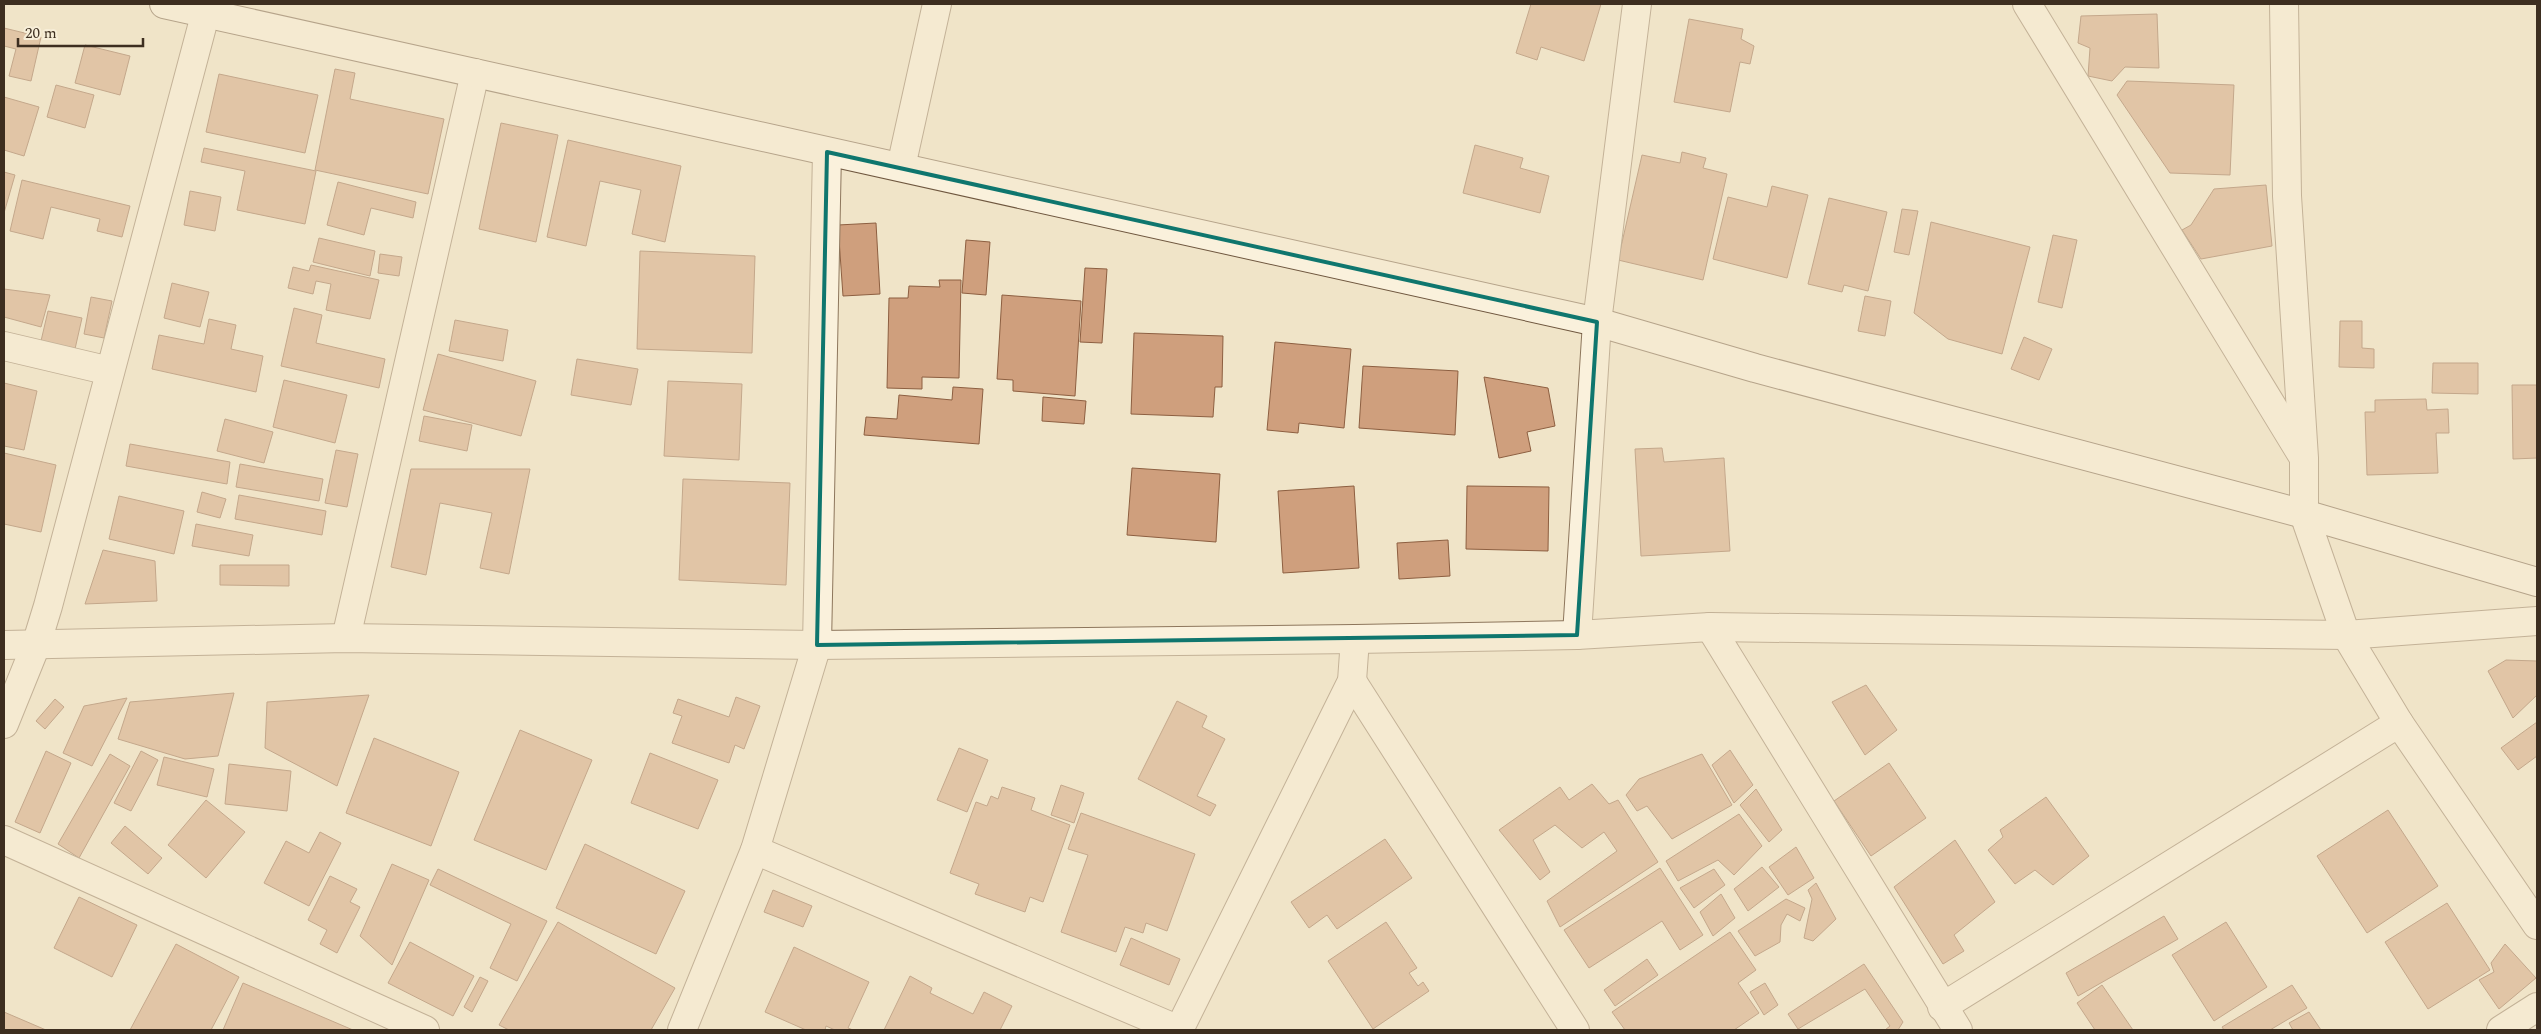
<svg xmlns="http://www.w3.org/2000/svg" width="2541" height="1034" font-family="Spectral,serif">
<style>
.building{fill:#cf9f7d;stroke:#8d5f41}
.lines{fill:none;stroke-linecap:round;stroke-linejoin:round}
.street-casing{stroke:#8d765c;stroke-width:30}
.secondary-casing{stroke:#6f573f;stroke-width:30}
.street{stroke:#faf1dc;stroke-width:28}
.secondary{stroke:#faf1dc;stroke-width:28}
.marked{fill:none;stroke:#0f766e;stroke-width:4;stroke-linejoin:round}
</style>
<rect width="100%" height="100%" fill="#f0e4c8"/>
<g class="building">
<polygon points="1531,4 1601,4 1584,61 1541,47 1537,60 1516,53"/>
<polygon points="2157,14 2159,68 2125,67 2112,81 2088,76 2090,48 2078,43 2081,16"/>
<polygon points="1689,19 1743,29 1741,39 1754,46 1750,64 1740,62 1730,112 1674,102"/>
<polygon points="4,28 41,37 31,81 9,76 16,49 4,46"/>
<polygon points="85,45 130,56 120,95 75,83"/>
<polygon points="335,69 355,73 350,99 444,119 428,194 315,170"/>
<polygon points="219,74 318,95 305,153 206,132"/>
<polygon points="2127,81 2234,85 2230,175 2170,173 2117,95"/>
<polygon points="56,85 94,95 85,128 47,117"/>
<polygon points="4,97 39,107 24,156 4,150"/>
<polygon points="501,123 558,135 536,242 479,229"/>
<polygon points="568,140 681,166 665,242 632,234 641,190 600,181 586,246 547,237"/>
<polygon points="1475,145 1523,158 1520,168 1549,176 1540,213 1463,193"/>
<polygon points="204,148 316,171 305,224 237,210 245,171 201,162"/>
<polygon points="1682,152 1706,158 1703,168 1727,174 1703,280 1618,260 1642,155 1680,163"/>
<polygon points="4,172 15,175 4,213"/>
<polygon points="22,180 130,206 122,237 97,231 100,219 51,207 43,239 10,231"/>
<polygon points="338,182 416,202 413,218 371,208 364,235 327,225"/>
<polygon points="2266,185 2272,246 2201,259 2182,230 2191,225 2214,189"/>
<polygon points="1772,186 1808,195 1787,278 1713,259 1728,197 1767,207"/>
<polygon points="190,191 221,197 215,231 184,225"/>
<polygon points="1829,198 1887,212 1868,291 1844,285 1842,292 1808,284"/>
<polygon points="1902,209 1918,211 1909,255 1894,252"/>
<polygon points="1931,222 2030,247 2002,354 1948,339 1914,313"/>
<polygon points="876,223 880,294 843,296 838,225"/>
<polygon points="2053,235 2077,240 2062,308 2038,302"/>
<polygon points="319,238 375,251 370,276 313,262"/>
<polygon points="966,240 990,242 986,295 962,293"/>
<polygon points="640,251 755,256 752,353 637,349"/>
<polygon points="380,254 402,257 399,276 378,273"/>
<polygon points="311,265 379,280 370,319 326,310 331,284 316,281 313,294 288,288 293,267 309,271"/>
<polygon points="1085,268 1107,269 1102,343 1080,342"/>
<polygon points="939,280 961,280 959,378 922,377 922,389 887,388 889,298 908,298 909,286 940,287"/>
<polygon points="172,283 209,292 200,327 164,318"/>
<polygon points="4,289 50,295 41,327 4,317"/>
<polygon points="1002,295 1081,301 1075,396 1013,391 1013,380 997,379"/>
<polygon points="1865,296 1891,301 1885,336 1858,331"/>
<polygon points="91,297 112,301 104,338 84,334"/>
<polygon points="294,308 322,315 316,343 385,359 379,388 281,366"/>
<polygon points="48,311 82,318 75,349 41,341"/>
<polygon points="209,319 236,325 231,349 263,356 256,392 152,369 159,335 204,344"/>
<polygon points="455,320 508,330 503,361 449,351"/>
<polygon points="2340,321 2362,321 2362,348 2374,349 2374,368 2339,367"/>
<polygon points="1134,333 1223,336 1222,387 1215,387 1213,417 1131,414"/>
<polygon points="2024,337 2052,349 2039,380 2011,369"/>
<polygon points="1275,342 1351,349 1344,428 1299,423 1298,433 1267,430"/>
<polygon points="438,354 536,381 521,436 423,410"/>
<polygon points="577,359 638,369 631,405 571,395"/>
<polygon points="2433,363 2478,363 2478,394 2432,393"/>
<polygon points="1363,366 1458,371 1455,435 1359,428"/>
<polygon points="1484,377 1548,388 1555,426 1527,432 1531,451 1499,458"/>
<polygon points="284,380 347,395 335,443 273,427"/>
<polygon points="668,381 742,384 739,460 664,456"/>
<polygon points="4,383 37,391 24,450 4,446"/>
<polygon points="2512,385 2537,385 2537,458 2513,459"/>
<polygon points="953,387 983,389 979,444 864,435 866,417 897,419 899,395 952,400"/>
<polygon points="1043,397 1086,401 1084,424 1042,421"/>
<polygon points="2426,399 2427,410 2448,409 2449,433 2436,433 2438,473 2367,475 2365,412 2375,412 2375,400"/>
<polygon points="424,416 472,425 467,451 419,441"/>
<polygon points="225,419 273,432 264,463 217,451"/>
<polygon points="130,444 230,462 227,484 126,466"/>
<polygon points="1662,448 1664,462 1724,458 1730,551 1641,556 1635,449"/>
<polygon points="336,450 358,454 347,507 325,503"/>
<polygon points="4,453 56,465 41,532 4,524"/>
<polygon points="240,464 323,479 319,501 236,487"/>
<polygon points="1132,468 1220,474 1216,542 1127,535"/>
<polygon points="411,469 530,469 509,574 480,568 492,513 440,503 426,575 391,567"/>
<polygon points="683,479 790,483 786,585 679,580"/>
<polygon points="1354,486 1359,568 1283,573 1278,491"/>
<polygon points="1467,486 1549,487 1548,551 1466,549"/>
<polygon points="202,492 226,499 220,518 197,512"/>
<polygon points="239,495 326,511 322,535 235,519"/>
<polygon points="119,496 184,511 174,554 109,539"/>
<polygon points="196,524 253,535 249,556 192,546"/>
<polygon points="1448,540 1450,576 1399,579 1397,543"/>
<polygon points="103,550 155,561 157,601 85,604"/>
<polygon points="220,565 289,565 289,586 220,585"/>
<polygon points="2506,660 2537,661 2537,695 2513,718 2488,671"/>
<polygon points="1866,685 1897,730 1865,755 1832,702"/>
<polygon points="234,693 218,756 185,759 118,739 130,702"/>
<polygon points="369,695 337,786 265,748 267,702"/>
<polygon points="736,697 760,706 744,749 735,745 729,763 672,743 682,716 673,713 678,699 729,717"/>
<polygon points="127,698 92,766 63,753 84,706"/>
<polygon points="55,699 64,707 45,729 36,721"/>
<polygon points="1177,701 1207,716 1202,727 1225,739 1197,796 1216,805 1210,816 1138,779"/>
<polygon points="2537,722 2537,756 2518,770 2501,748"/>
<polygon points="520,730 592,760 546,870 474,840"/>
<polygon points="374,738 459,772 431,846 346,813"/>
<polygon points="959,748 988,760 967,812 937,800"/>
<polygon points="1730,750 1753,785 1734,803 1712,765"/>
<polygon points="46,751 71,763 40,833 15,822"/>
<polygon points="141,751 158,760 131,811 114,803"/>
<polygon points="650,753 718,780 698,829 631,803"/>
<polygon points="110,754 130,766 79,858 58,844"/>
<polygon points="1702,754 1732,805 1672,839 1647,806 1637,811 1626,795 1639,779"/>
<polygon points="164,757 214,769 207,797 157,785"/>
<polygon points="1889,763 1926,818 1871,856 1834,801"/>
<polygon points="229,764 291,771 287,811 225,804"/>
<polygon points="1592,784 1609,804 1618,800 1658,862 1560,927 1547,901 1617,851 1604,832 1582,848 1555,825 1533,840 1550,872 1540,880 1499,830 1560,787 1569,800"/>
<polygon points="1061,785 1084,793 1074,823 1051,815"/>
<polygon points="1002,787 1035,798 1031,810 1070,825 1043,902 1030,897 1025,912 975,894 979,884 950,873 976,802 987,806 991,796 998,799"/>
<polygon points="1756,789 1782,830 1769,842 1740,805"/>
<polygon points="2046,797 2089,856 2053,885 2035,870 2015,884 1988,850 2003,837 2000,830"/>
<polygon points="206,800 245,832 206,878 168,845"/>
<polygon points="2388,810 2438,886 2367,933 2317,856"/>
<polygon points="1081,813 1195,854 1167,931 1146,923 1143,933 1125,927 1116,952 1061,932 1088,855 1068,849"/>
<polygon points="1739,814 1762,846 1734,875 1718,860 1678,881 1666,861"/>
<polygon points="125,826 162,858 148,874 111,843"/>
<polygon points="320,832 341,843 309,906 264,883 286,841 309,853"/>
<polygon points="1385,839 1412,878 1337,929 1327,915 1309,928 1291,902"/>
<polygon points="1955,840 1995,902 1954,935 1964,951 1943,964 1894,887"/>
<polygon points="585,844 685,891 656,954 556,908"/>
<polygon points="1796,847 1814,878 1788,895 1769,867"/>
<polygon points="392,864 429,880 392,965 360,936"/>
<polygon points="1762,867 1779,887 1748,911 1734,889"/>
<polygon points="1660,868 1703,935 1680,950 1662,921 1589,968 1564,930"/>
<polygon points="438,869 547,921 517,981 490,968 511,924 430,885"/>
<polygon points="1714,869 1725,885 1694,908 1680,888"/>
<polygon points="330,876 357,889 350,902 360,907 337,953 320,944 327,930 308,920"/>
<polygon points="1816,883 1836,919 1813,941 1804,938 1812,899 1808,890"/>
<polygon points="773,890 812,906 803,927 764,912"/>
<polygon points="1721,894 1735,918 1713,936 1700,912"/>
<polygon points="79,897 137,925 112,977 54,948"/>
<polygon points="1786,899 1805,908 1800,921 1787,914 1781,925 1780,942 1755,956 1738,931"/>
<polygon points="2447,903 2490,970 2428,1009 2385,942"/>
<polygon points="2164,916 2178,939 2078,996 2066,973"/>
<polygon points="558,922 675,988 651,1030 509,1030 499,1025"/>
<polygon points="1386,922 1417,968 1409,973 1418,986 1423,982 1429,991 1373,1029 1328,961"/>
<polygon points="2226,922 2267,987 2214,1021 2172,955"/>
<polygon points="1730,932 1756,970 1738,983 1759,1013 1734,1030 1625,1030 1612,1012"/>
<polygon points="1131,938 1180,959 1169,985 1120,965"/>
<polygon points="410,942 474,976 453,1016 388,983"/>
<polygon points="176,944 239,977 211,1030 130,1030"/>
<polygon points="2505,944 2536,978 2499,1009 2479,980 2494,972 2491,963"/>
<polygon points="794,947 869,982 848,1028 853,1030 835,1030 826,1026 825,1030 806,1030 765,1012"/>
<polygon points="1647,959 1658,975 1615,1006 1604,990"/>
<polygon points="1864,964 1903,1022 1898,1030 1885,1030 1890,1026 1865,989 1798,1029 1788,1014"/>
<polygon points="910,976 932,988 930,993 973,1014 984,992 1012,1006 1000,1030 884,1030"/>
<polygon points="480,977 488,981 472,1012 464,1007"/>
<polygon points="243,983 353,1030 223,1030"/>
<polygon points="1765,983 1778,1005 1764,1015 1750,992"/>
<polygon points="2102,985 2133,1030 2095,1030 2077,1003"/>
<polygon points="2292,985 2307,1008 2270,1030 2224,1030 2222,1027"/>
<polygon points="4,1012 46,1030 4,1030"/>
<polygon points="2309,1012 2321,1030 2293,1030 2289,1023"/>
</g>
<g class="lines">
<defs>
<g id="street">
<polyline points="2027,4 2302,455"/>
<polyline points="2284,4 2287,196 2304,458 2304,514 2346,635 2399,723 2537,925"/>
<polyline points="901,167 937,4"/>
<polyline points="4,346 110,371"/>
<polyline points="1710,627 1958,1030"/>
<polyline points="1577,635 1597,322 1637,4"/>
<polyline points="346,638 475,73"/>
<polyline points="4,645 346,638 817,645 1355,639 1577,635 1710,627 2346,635 2537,621"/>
<polyline points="1352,681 1575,1030"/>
<polyline points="4,724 36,645 48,606 208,4"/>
<polyline points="4,840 425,1030"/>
<polyline points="755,850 1179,1030"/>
<polyline points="1942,1007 2399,723"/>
<polyline points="682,1030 755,850 817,645 827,152"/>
<polyline points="1179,1030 1352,681 1355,639"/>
<polyline points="2501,1030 2537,1007"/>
</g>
<polyline id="secondary" points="164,4 1597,322 1755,368 2304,514 2537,582"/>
</defs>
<use href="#street" class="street-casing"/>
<use href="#secondary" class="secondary-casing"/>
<use href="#street" class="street"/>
<use href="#secondary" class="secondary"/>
</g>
<path d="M0 0H2541V1034H0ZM827,152L1597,322L1577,635L817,645Z" fill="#f0e4c8" fill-opacity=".55" fill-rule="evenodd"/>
<path class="marked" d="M827,152L1597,322L1577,635L817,645Z"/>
<rect width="2541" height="1034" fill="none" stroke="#3d2e20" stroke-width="10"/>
<path d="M18 38v8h125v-8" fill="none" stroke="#3d2e20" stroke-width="2.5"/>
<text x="25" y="38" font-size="15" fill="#3d2e20" stroke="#f7eed8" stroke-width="4" paint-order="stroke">20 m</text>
</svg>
